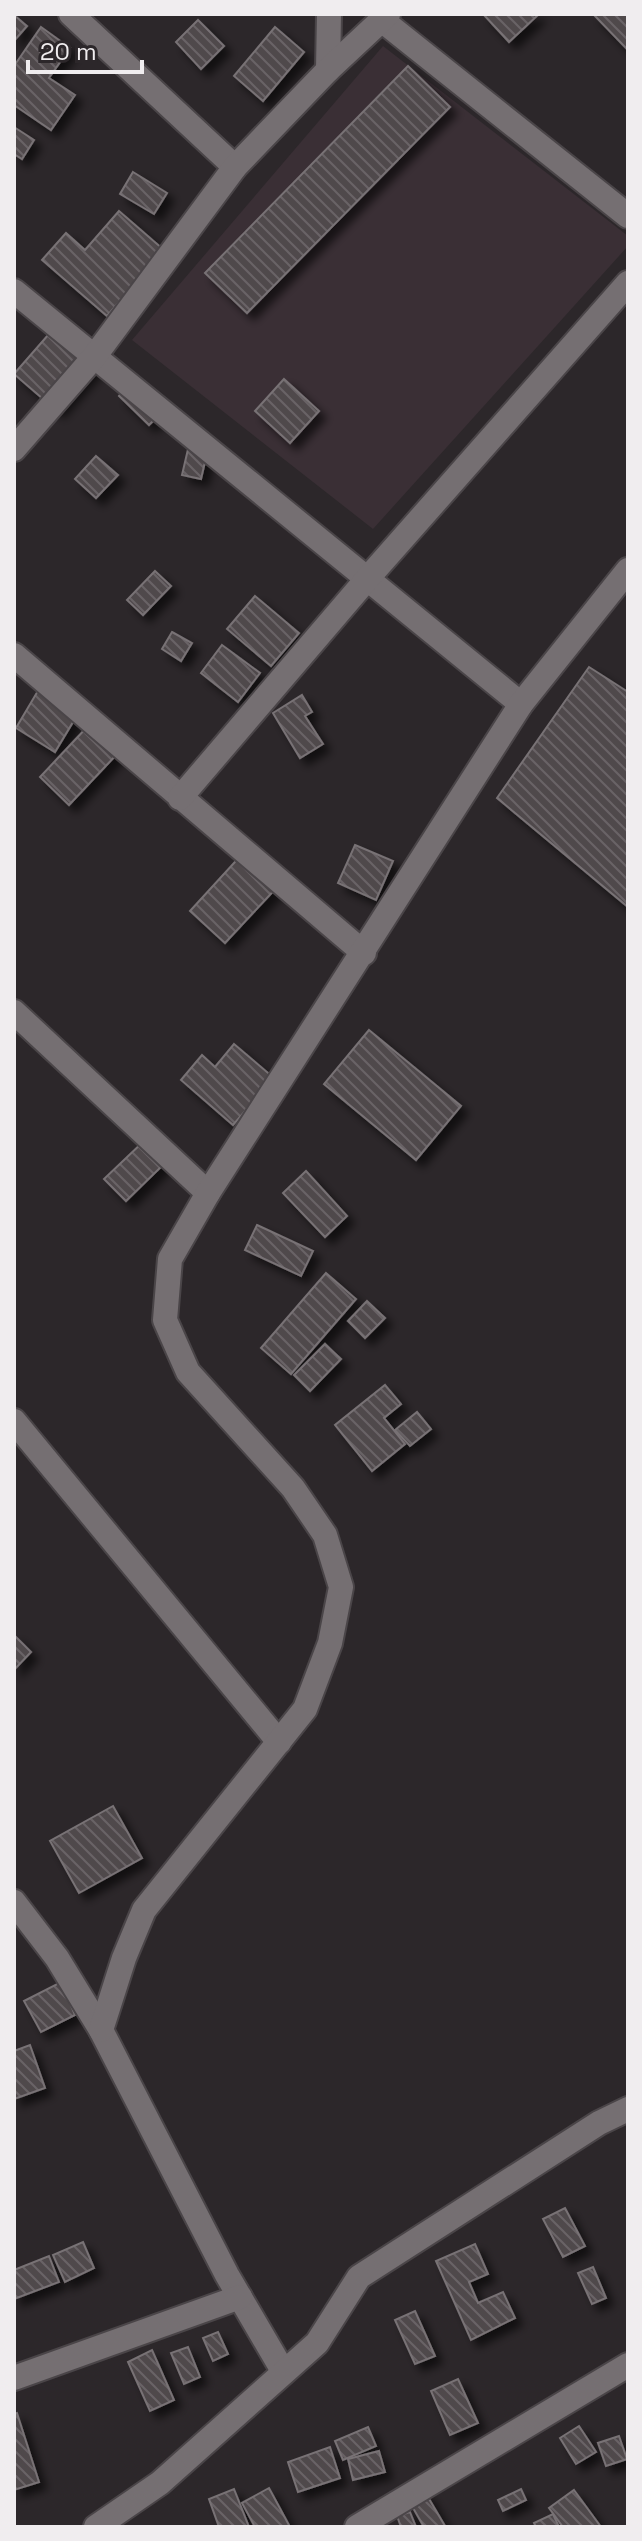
<svg xmlns="http://www.w3.org/2000/svg" width="642" height="2541" font-family="'Space Grotesk',sans-serif">
<style>
.built{fill:#3a2f35}
.building{fill:url(#building-back-hatch);stroke:#787275;stroke-width:2;filter:url(#shadow)}
.lines{fill:none;stroke-linecap:round;stroke-linejoin:round}
.street-casing{stroke:#4a4548;stroke-width:28}
.street{stroke:#756f72;stroke-width:24}
</style>
<defs>
<pattern id="building-back-hatch" width="6" height="6" patternUnits="userSpaceOnUse" patternTransform="scale(2)"><rect width="6" height="6" fill="#4f494c"/><path d="M-1 5l2 2M0 0l6 6M5-1l2 2" fill="none" stroke="#696466"/></pattern>
<filter id="shadow"><feDropShadow dx="7" dy="7" stdDeviation="4" flood-color="#0009"/></filter>
</defs>
<rect width="100%" height="100%" fill="#2c272a"/>
<polygon class="built" points="383,46 628,236 628,246 373,529 132,340"/>
<g class="building">
<polygon points="483,14 539,14 509,42"/>
<polygon points="593,14 627,14 628,46 626,48"/>
<polygon points="14,15 27,26 14,41"/>
<polygon points="198,20 224,46 201,69 176,42"/>
<polygon points="41,27 70,48 49,78 75,95 51,130 14,105 14,66"/>
<polygon points="275,27 304,52 263,101 234,76"/>
<polygon points="408,66 450,107 247,313 205,273"/>
<polygon points="14,127 34,140 22,159 14,154"/>
<polygon points="133,172 167,193 154,214 120,194"/>
<polygon points="119,211 164,250 107,316 42,260 66,233 85,250"/>
<polygon points="63,318 106,355 57,411 14,374"/>
<polygon points="284,379 319,411 290,443 255,411"/>
<polygon points="131,382 162,412 149,425 119,396"/>
<polygon points="189,445 208,449 201,479 182,475"/>
<polygon points="96,456 118,475 96,498 75,479"/>
<polygon points="155,571 171,586 143,615 127,600"/>
<polygon points="255,596 299,633 271,666 227,629"/>
<polygon points="172,632 192,643 181,661 162,649"/>
<polygon points="222,645 260,673 238,702 201,673"/>
<polygon points="589,667 628,692 628,907 497,798"/>
<polygon points="39,689 79,712 55,752 16,728"/>
<polygon points="302,695 312,712 305,716 323,744 300,758 273,713"/>
<polygon points="90,724 119,752 69,805 40,777"/>
<polygon points="355,845 393,861 376,900 338,883"/>
<polygon points="245,851 280,884 225,943 190,911"/>
<polygon points="369,1030 461,1106 416,1160 324,1084"/>
<polygon points="234,1044 274,1078 233,1125 181,1080 202,1055 215,1067"/>
<polygon points="144,1141 165,1163 126,1201 104,1179"/>
<polygon points="306,1171 347,1216 325,1237 283,1193"/>
<polygon points="257,1225 313,1251 301,1276 245,1250"/>
<polygon points="326,1273 356,1299 291,1374 261,1348"/>
<polygon points="367,1301 385,1318 365,1338 348,1321"/>
<polygon points="325,1344 341,1359 310,1391 294,1375"/>
<polygon points="385,1385 401,1404 384,1418 405,1444 372,1471 335,1425"/>
<polygon points="417,1412 431,1429 410,1446 395,1430"/>
<polygon points="14,1635 31,1652 14,1670"/>
<polygon points="113,1806 142,1858 79,1893 50,1841"/>
<polygon points="69,1978 79,1999 70,2003 75,2015 41,2032 24,2001"/>
<polygon points="30,2045 45,2088 14,2099 14,2051"/>
<polygon points="565,2208 585,2246 563,2257 543,2219"/>
<polygon points="83,2242 94,2268 65,2282 53,2255"/>
<polygon points="475,2244 488,2274 469,2282 478,2303 503,2292 515,2318 471,2340 436,2261"/>
<polygon points="49,2256 59,2282 14,2299 14,2270"/>
<polygon points="593,2267 606,2298 592,2304 578,2273"/>
<polygon points="415,2311 435,2356 415,2364 395,2320"/>
<polygon points="218,2332 228,2354 213,2361 203,2338"/>
<polygon points="188,2347 200,2377 184,2384 171,2353"/>
<polygon points="152,2350 174,2400 150,2411 128,2362"/>
<polygon points="458,2379 478,2423 450,2435 431,2391"/>
<polygon points="17,2413 39,2482 14,2490 14,2414"/>
<polygon points="579,2426 596,2452 576,2464 560,2438"/>
<polygon points="368,2427 376,2446 343,2460 335,2441"/>
<polygon points="619,2436 627,2459 606,2466 598,2443"/>
<polygon points="330,2447 340,2478 298,2492 288,2462"/>
<polygon points="379,2451 385,2472 353,2480 348,2459"/>
<polygon points="269,2488 290,2527 255,2527 242,2503"/>
<polygon points="234,2489 249,2527 219,2527 209,2499"/>
<polygon points="521,2489 526,2500 503,2511 498,2500"/>
<polygon points="574,2490 601,2527 563,2527 549,2508"/>
<polygon points="425,2492 445,2526 442,2527 424,2527 409,2501"/>
<polygon points="410,2512 416,2527 401,2527 397,2516"/>
<polygon points="553,2514 559,2527 536,2527 534,2523"/>
</g>
<g class="lines">
<defs>
<g id="street">
<polyline points="71,14 235,167"/>
<polyline points="383,21 628,216"/>
<polyline points="328,70 329,14"/>
<polyline points="14,291 521,704"/>
<polyline points="14,449 94,357 235,167 328,70 388,14"/>
<polyline points="14,655 364,953"/>
<polyline points="180,798 367,579 628,283"/>
<polyline points="14,1012 208,1193"/>
<polyline points="14,1421 279,1742"/>
<polyline points="14,1902 57,1958 101,2030 227,2275 283,2371"/>
<polyline points="101,2030 124,1958 144,1910 305,1709 330,1643 341,1587 325,1535 293,1488 188,1372 165,1320 170,1259 208,1193 521,704 628,570"/>
<polyline points="14,2378 240,2297"/>
<polyline points="96,2527 160,2483 317,2343 359,2277 599,2123 628,2109"/>
<polyline points="357,2527 628,2365"/>
</g>
</defs>
<use href="#street" class="street-casing"/>
<use href="#street" class="street"/>
</g>
<rect width="642" height="2541" fill="none" stroke="#f0edef" stroke-width="32"/>
<path d="M28 60v12h114v-12" fill="none" stroke="#f0edef" stroke-width="4"/>
<text x="40" y="60" font-size="24" fill="#f0edef" stroke="#2c272a" stroke-width="6" paint-order="stroke">20 m</text>
</svg>
